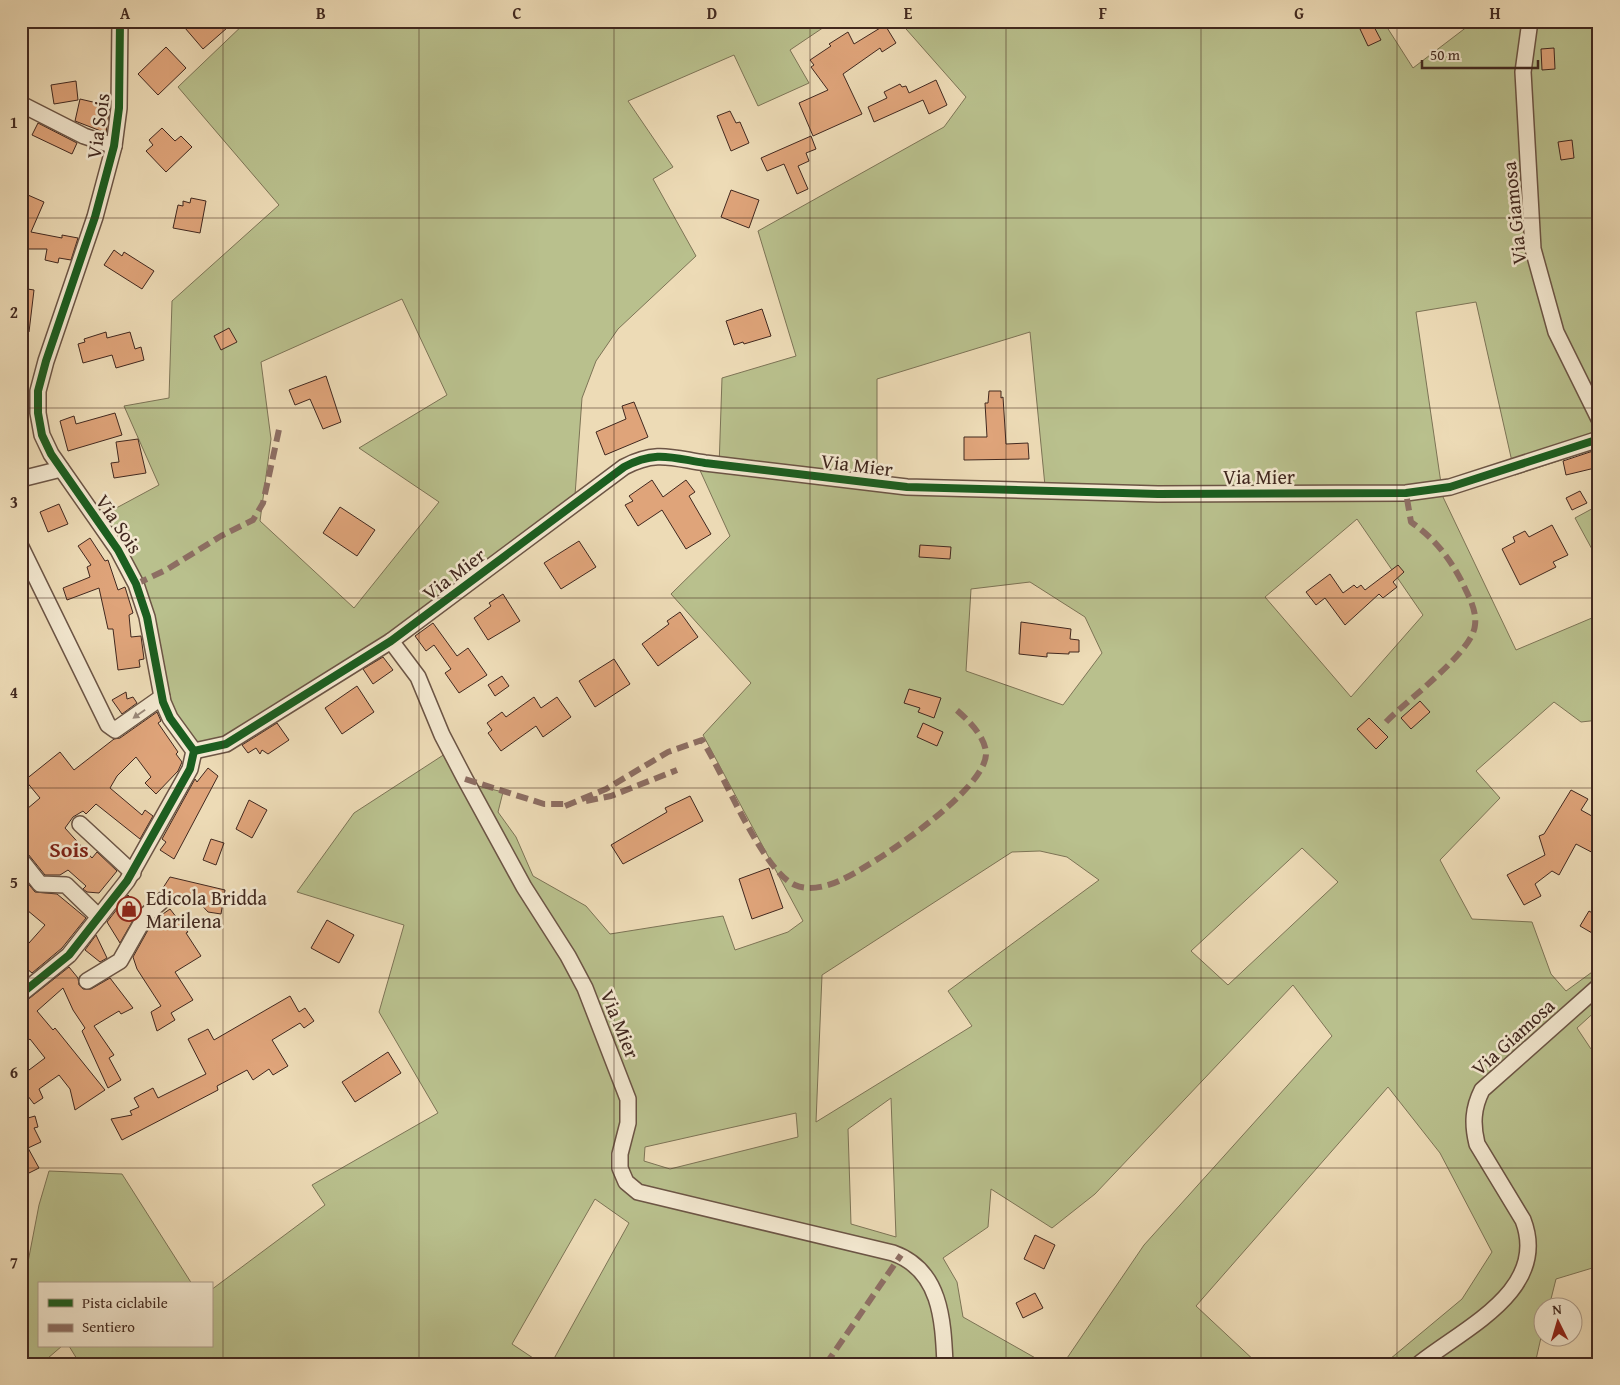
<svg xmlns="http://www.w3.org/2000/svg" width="1620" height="1385" font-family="'Gentium Book Plus',serif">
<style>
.green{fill:#b9c08d;stroke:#7d7456;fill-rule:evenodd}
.building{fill:#dfa47a;stroke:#41281f}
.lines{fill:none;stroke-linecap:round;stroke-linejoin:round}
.minor-casing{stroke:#6c5545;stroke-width:18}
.minor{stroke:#f3e8d0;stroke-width:15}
.quiet{stroke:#8d6e63;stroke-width:6;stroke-dasharray:12 6;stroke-linecap:butt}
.cycleway-casing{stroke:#f3e8d0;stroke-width:11}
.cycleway{stroke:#1b5e20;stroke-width:8}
.oneway{fill:#9a8878}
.grid{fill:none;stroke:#41281f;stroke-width:1;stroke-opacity:0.55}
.labels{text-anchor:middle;stroke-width:5;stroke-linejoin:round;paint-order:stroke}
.street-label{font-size:20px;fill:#41281f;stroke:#f3e8d0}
.poi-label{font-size:20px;fill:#41281f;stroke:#f3e8d0;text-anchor:start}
.quarter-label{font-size:22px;font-weight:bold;fill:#7a1f14;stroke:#f3e8d0}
.neatline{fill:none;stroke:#41281f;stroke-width:2}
.grid-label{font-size:16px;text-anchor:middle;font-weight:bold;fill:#41281f}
</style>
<rect width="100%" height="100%" fill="#eddbb6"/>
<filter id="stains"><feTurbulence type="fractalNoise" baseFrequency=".004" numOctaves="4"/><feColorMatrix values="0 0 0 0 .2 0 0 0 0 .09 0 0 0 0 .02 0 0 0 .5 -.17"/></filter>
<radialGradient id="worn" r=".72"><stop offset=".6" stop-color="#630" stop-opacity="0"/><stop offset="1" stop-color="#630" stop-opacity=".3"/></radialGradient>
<g class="green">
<path d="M247,21H833L790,50L809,83L758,106L734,55L628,101L673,167L653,179L696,256L618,329L596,361L582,398L574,509L226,747L190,750L157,697L140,601L94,520L159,485L124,406L169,398L172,301L279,205L178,87ZM402,299L447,395L359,448L439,502L354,608L260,521L271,439L261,362Z"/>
<path d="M899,21H1383L1413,68L1472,23L1471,21H1599V448L1515,475L1476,302L1416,312L1443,497L1516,650L1599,615V720L1581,722L1554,702L1476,771L1500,798L1440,860L1472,919L1532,922L1551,974L1566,991L1599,967V1008L1577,1028L1591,1049L1599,1056V1266L1556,1279L1549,1307L1542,1308V1333L1535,1364H1461L1455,1358L1447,1364H1384L1462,1299L1492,1252L1440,1153L1388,1087L1196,1306L1258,1364H1063L1144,1245L1332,1036L1293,985L1095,1194L1052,1228L991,1189L988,1227L943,1258L957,1282L963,1317L1046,1364H551L629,1223L595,1199L512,1344L542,1364H80L69,1346H211V1290L325,1205L312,1185L438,1113L379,1012L404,925L297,892L354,813L448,752L462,782L503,792L498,812L516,837L533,876L586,906L610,934L723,916L735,950L788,932L803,921L703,735L751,683L671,594L730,536L698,466L719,468L722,378L796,356L758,231L944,127L966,97ZM1030,332L1045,486L923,483L877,478V379ZM1357,519L1423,615L1351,697L1265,597ZM1030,582L1085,617L1102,653L1063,705L966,671L971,589ZM1302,848L1338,882L1228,985L1191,951ZM1040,851L1067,857L1099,880L948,991L972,1026L816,1122L822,975L1012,852ZM891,1098L896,1237L851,1224L848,1129ZM796,1113L798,1137L670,1169L644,1161L645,1147Z"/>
<polygon points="1599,505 1599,562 1575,518"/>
<polygon points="49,1171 122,1174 192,1284 39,1284 39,1346 62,1346 41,1364 21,1364 21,1268 28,1262 39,1205"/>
</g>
<g class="building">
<polygon points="179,21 235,21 203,49"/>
<polygon points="1372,23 1381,40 1368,46 1360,29"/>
<polygon points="885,25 896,43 882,52 880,48 843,74 862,114 813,136 799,103 828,90 811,67 814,65 810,60 831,46 829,44 848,32 854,44"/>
<polygon points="166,47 186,68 158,95 138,74"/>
<polygon points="1554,48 1555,69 1542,70 1541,49"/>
<polygon points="936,80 947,105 929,114 923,100 874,122 868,107 887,98 884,92 900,84 902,87 906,86 909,93"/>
<polygon points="76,81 78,100 54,104 51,85"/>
<polygon points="80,99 110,106 106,133 75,121"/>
<polygon points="730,111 736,123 740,122 749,143 731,151 717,116"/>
<polygon points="38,123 77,143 72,154 32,135"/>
<polygon points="162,128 175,141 181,136 192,147 166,172 146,151 153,145 149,140"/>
<polygon points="811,136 816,149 806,153 809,161 798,166 808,189 797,194 784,164 767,171 761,158"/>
<polygon points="1572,140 1574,158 1561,160 1558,142"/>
<polygon points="731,190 759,200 749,228 721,217"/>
<polygon points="21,192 44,202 31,232 62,238 62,235 78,238 71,260 59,258 58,263 45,260 47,249 24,249 21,254"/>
<polygon points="191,198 206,201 200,233 173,228 178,205 183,206 183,201 190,203"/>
<polygon points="114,250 122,256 124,252 154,271 142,289 104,265"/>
<polygon points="21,288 34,290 29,332 21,332"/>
<polygon points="762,309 771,336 744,344 743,342 734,345 726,321"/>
<polygon points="229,328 237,342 221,350 214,336"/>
<polygon points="106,332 107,338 130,332 135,349 141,347 144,360 116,368 112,355 83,363 78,344 85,342 84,339"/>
<polygon points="326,376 341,422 323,429 310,399 295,405 289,390"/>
<polygon points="989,391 1001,391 1001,398 1003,397 1006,444 1028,443 1029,459 964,460 964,437 987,437 985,403 988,403"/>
<polygon points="634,402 648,437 605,455 596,432 626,419 622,406"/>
<polygon points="115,413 122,435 68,451 60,421 74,416 76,424"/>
<polygon points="138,439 146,473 114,478 111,463 119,462 116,442"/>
<polygon points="1599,449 1599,467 1566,475 1563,461"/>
<polygon points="652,480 663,497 686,480 695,492 689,496 711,534 686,549 662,510 638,526 625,505 633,501 629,496"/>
<polygon points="1580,491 1587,503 1572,510 1566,498"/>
<polygon points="59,504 68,524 48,532 40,512"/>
<polygon points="340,507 375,530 357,556 323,533"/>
<polygon points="1552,525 1568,555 1553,562 1556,567 1520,585 1502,549 1515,542 1513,537 1525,531 1529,537"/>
<polygon points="90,538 105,561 108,560 118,590 125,587 133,613 129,615 131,637 141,636 144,659 139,660 140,667 118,670 113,629 108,629 99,588 67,600 63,588 90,577 87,567 91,565 78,546"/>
<polygon points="579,541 596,567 561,589 544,563"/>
<polygon points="920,545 951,547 950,559 919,557"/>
<polygon points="1398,565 1404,572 1393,582 1397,587 1383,598 1379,594 1345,625 1325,598 1316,605 1306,592 1330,574 1343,593 1354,585 1357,588 1361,585 1365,590"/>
<polygon points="503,594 520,621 488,640 474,618 491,606 489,603"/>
<polygon points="680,612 698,637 658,666 642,644 669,624 667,621"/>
<polygon points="1021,622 1071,629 1070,639 1079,640 1079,652 1069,652 1069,654 1047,653 1047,657 1019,654"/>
<polygon points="433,623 457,656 468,648 487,675 459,693 445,673 451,669 434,645 426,651 415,636"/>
<polygon points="383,657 393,670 373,684 363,669"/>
<polygon points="614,659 630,684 595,707 579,681"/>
<polygon points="502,676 509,686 495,696 488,685"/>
<polygon points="357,686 374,712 342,734 325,708"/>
<polygon points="909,689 941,698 934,718 918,712 920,708 904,703"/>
<polygon points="126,692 127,699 133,697 137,703 122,714 112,700"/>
<polygon points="534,697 541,708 557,697 571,717 543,737 536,726 501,751 488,733 492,730 487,723 502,712 506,717"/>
<polygon points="1420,701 1430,712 1411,729 1401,718"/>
<polygon points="157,712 161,721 158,723 178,752 176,754 182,762 178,771 156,794 145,783 151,777 136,757 117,776 110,788 142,815 145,810 153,816 140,839 96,804 86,814 83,811 73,817 65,828 92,858 97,852 117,871 99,893 87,892 83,889 86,886 68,870 60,875 45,875 28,854 21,851 21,814 40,798 25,780 60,752 74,770 114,739 120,738"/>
<polygon points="1369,718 1388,737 1376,749 1357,729"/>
<polygon points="277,723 289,740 268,754 262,750 260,754 256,748 248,753 242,745"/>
<polygon points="923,723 943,732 937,746 917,737"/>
<polygon points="208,768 218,776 174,859 160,850 166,842 162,839 195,779 197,782"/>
<polygon points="1571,790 1588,799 1581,810 1599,820 1599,856 1576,844 1559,875 1552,871 1535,884 1541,896 1524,905 1507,875 1545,855 1539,836 1544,834"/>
<polygon points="690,796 703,821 623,864 611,845 667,812 665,808"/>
<polygon points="249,800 267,810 252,838 236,829"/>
<polygon points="211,839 224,843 216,865 203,860"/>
<polygon points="769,868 783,908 752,919 739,879"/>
<polygon points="21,875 35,892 57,894 86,918 62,948 32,973 21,964 21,952 45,925 21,905"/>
<polygon points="170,877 225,890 221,914 208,912 197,900 171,895 166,891 161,891"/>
<polygon points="128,895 140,908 120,943 107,922"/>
<polygon points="170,909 188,932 186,933 201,956 175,972 193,1000 171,1013 175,1020 157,1031 151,1012 161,1006 137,969 133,957 153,921"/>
<polygon points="1589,911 1599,917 1599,937 1580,926"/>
<polygon points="327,920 354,935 339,963 311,948"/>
<polygon points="96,935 107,958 100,962 85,950"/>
<polygon points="69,967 78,978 79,985 83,989 91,989 110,978 133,1008 121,1014 119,1011 94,1026 114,1055 109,1058 121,1080 108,1088 82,1031 85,1028 73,1010 63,988 37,1011 53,1030 55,1028 105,1090 75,1110 70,1089 59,1075 39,1089 43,1098 34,1104 21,1087 21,1076 45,1058 30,1039 21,1046 21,1005"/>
<polygon points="290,996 299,1012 305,1008 314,1021 304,1028 300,1023 272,1040 288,1066 273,1075 269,1069 253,1080 247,1070 217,1086 218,1090 122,1140 111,1119 132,1115 130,1111 139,1107 134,1098 153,1088 158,1098 206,1074 188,1039 208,1029 214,1040"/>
<polygon points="388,1052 401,1073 355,1102 342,1082"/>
<polygon points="21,1105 28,1118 35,1116 38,1127 34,1128 41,1142 28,1148 39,1168 21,1177"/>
<polygon points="1035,1235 1055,1245 1044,1269 1024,1259"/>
<polygon points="1035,1293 1043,1308 1023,1318 1016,1303"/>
</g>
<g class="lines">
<defs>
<g id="minor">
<polyline points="1530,21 1523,72 1533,249 1556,332 1599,419"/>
<polyline points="21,104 84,136 114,146"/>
<polyline points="21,479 61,469"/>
<polyline points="21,547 108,725 115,730 162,697"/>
<path d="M391,641L418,677L442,735L465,779L524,887L568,956L585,988L628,1099V1123L620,1154V1168L626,1182L638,1192L893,1253C941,1270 943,1320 945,1364"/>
<path d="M194,751L226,744L391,641L624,467C656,450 672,458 705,463L907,487L1158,494L1406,493L1450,487L1599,439"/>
<polyline points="80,824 133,873"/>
<polyline points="21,860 40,884 66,885 99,917"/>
<polyline points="87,981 120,961 146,915 163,900"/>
<polyline points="21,994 69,955 127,881 190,769 194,751 170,718 163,702 147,617 136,584 118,550 51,454 42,435 38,413 38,391 46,361 95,217 114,146 119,108 120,21"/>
<path d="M1419,1364C1464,1328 1550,1290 1523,1220L1477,1144C1472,1124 1473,1108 1482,1090L1599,986"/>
</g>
</defs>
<use href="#minor" class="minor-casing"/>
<use href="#minor" class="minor"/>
<g class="quiet">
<polyline points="136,584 166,570 221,536 253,520 263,503 280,425"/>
<path d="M1386,722C1407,700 1473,652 1475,625C1477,610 1468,595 1462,582C1449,557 1434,538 1411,522L1406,493"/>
<polyline points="465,779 544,804 571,804"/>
<polyline points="586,801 611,796 677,770"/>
<path d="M565,806L606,789L668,752L702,740C723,772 762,871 795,885C808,891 826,887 839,881C871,867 989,789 986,752C984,734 965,717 953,707"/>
<polyline points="826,1364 901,1255"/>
</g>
<defs>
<g id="cycleway">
<path d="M194,751L226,744L391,641L624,467C656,450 672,458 705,463L907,487L1158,494L1406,493L1450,487L1599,439"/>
<polyline points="21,994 69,955 127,881 190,769 194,751 170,718 163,702 147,617 136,584 118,550 51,454 42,435 38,413 38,391 46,361 95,217 114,146 119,108 120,21"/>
</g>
</defs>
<use href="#cycleway" class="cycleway-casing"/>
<use href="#cycleway" class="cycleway"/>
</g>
<defs><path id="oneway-solid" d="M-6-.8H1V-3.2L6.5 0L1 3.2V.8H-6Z" transform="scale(1.25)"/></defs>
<use class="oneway" href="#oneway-solid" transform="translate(139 714) rotate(145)"/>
<path class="grid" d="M223,21V1364M419,21V1364M614,21V1364M810,21V1364M1006,21V1364M1201,21V1364M1397,21V1364M21,218H1599M21,408H1599M21,598H1599M21,788H1599M21,978H1599M21,1168H1599"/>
<defs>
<symbol id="shop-ring" viewBox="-11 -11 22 22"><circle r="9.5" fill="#f3e8d0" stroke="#8f2418" stroke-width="1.5"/><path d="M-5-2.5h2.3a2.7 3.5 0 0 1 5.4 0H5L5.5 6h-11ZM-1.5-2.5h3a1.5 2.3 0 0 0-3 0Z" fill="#8f2418"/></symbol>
</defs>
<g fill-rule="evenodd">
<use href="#shop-ring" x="115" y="895" width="28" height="28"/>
</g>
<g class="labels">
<g class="street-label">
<text transform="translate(98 126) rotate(-82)" y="7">Via Sois</text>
<text transform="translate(1514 213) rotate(-96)" y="7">Via Giamosa</text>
<text transform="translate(857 465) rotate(7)" y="7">Via Mier</text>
<text x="1259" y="484">Via Mier</text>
<text transform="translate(119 524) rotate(56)" y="7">Via Sois</text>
<text transform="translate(454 574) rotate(-37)" y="7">Via Mier</text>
<text transform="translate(620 1024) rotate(68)" y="7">Via Mier</text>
<text transform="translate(1513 1037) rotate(-42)" y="7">Via Giamosa</text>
</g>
<g class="poi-label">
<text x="146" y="905">Edicola Bridda<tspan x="146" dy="23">Marilena</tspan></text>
</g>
<g class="quarter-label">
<text x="69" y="857">Sois</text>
</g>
</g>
<rect width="1620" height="1385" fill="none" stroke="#eddbb6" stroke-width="55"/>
<rect x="38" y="1282" width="175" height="65" fill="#f3e8d0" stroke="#ac9b89"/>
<rect x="48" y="1299" width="25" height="8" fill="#1b5e20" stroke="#ac9b89"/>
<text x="82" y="1308" font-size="15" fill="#41281f">Pista ciclabile</text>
<rect x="48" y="1324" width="25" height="8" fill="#8d6e63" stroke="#ac9b89"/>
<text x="82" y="1332" font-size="15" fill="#41281f">Sentiero</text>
<g transform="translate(1558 1322) rotate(355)"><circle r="24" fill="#f3e8d0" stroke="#ac9b89"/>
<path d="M0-4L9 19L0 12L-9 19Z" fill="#8f2418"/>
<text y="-8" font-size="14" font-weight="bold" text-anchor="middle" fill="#41281f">N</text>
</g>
<path d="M1422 60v8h116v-8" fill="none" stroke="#41281f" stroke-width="2.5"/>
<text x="1430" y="60" font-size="15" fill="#41281f" stroke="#f3e8d0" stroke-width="4" paint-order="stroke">50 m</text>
<rect x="28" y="28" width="1564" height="1330" class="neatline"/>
<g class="grid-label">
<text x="125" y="19">A</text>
<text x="321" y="19">B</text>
<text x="517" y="19">C</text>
<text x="712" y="19">D</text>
<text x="908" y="19">E</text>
<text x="1103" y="19">F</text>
<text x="1299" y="19">G</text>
<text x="1495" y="19">H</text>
<text x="14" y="128">1</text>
<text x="14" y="318">2</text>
<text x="14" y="508">3</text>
<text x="14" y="698">4</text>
<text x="14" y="888">5</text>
<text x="14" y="1078">6</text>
<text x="14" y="1268">7</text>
</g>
<rect width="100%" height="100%" filter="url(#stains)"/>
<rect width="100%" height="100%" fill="url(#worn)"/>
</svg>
